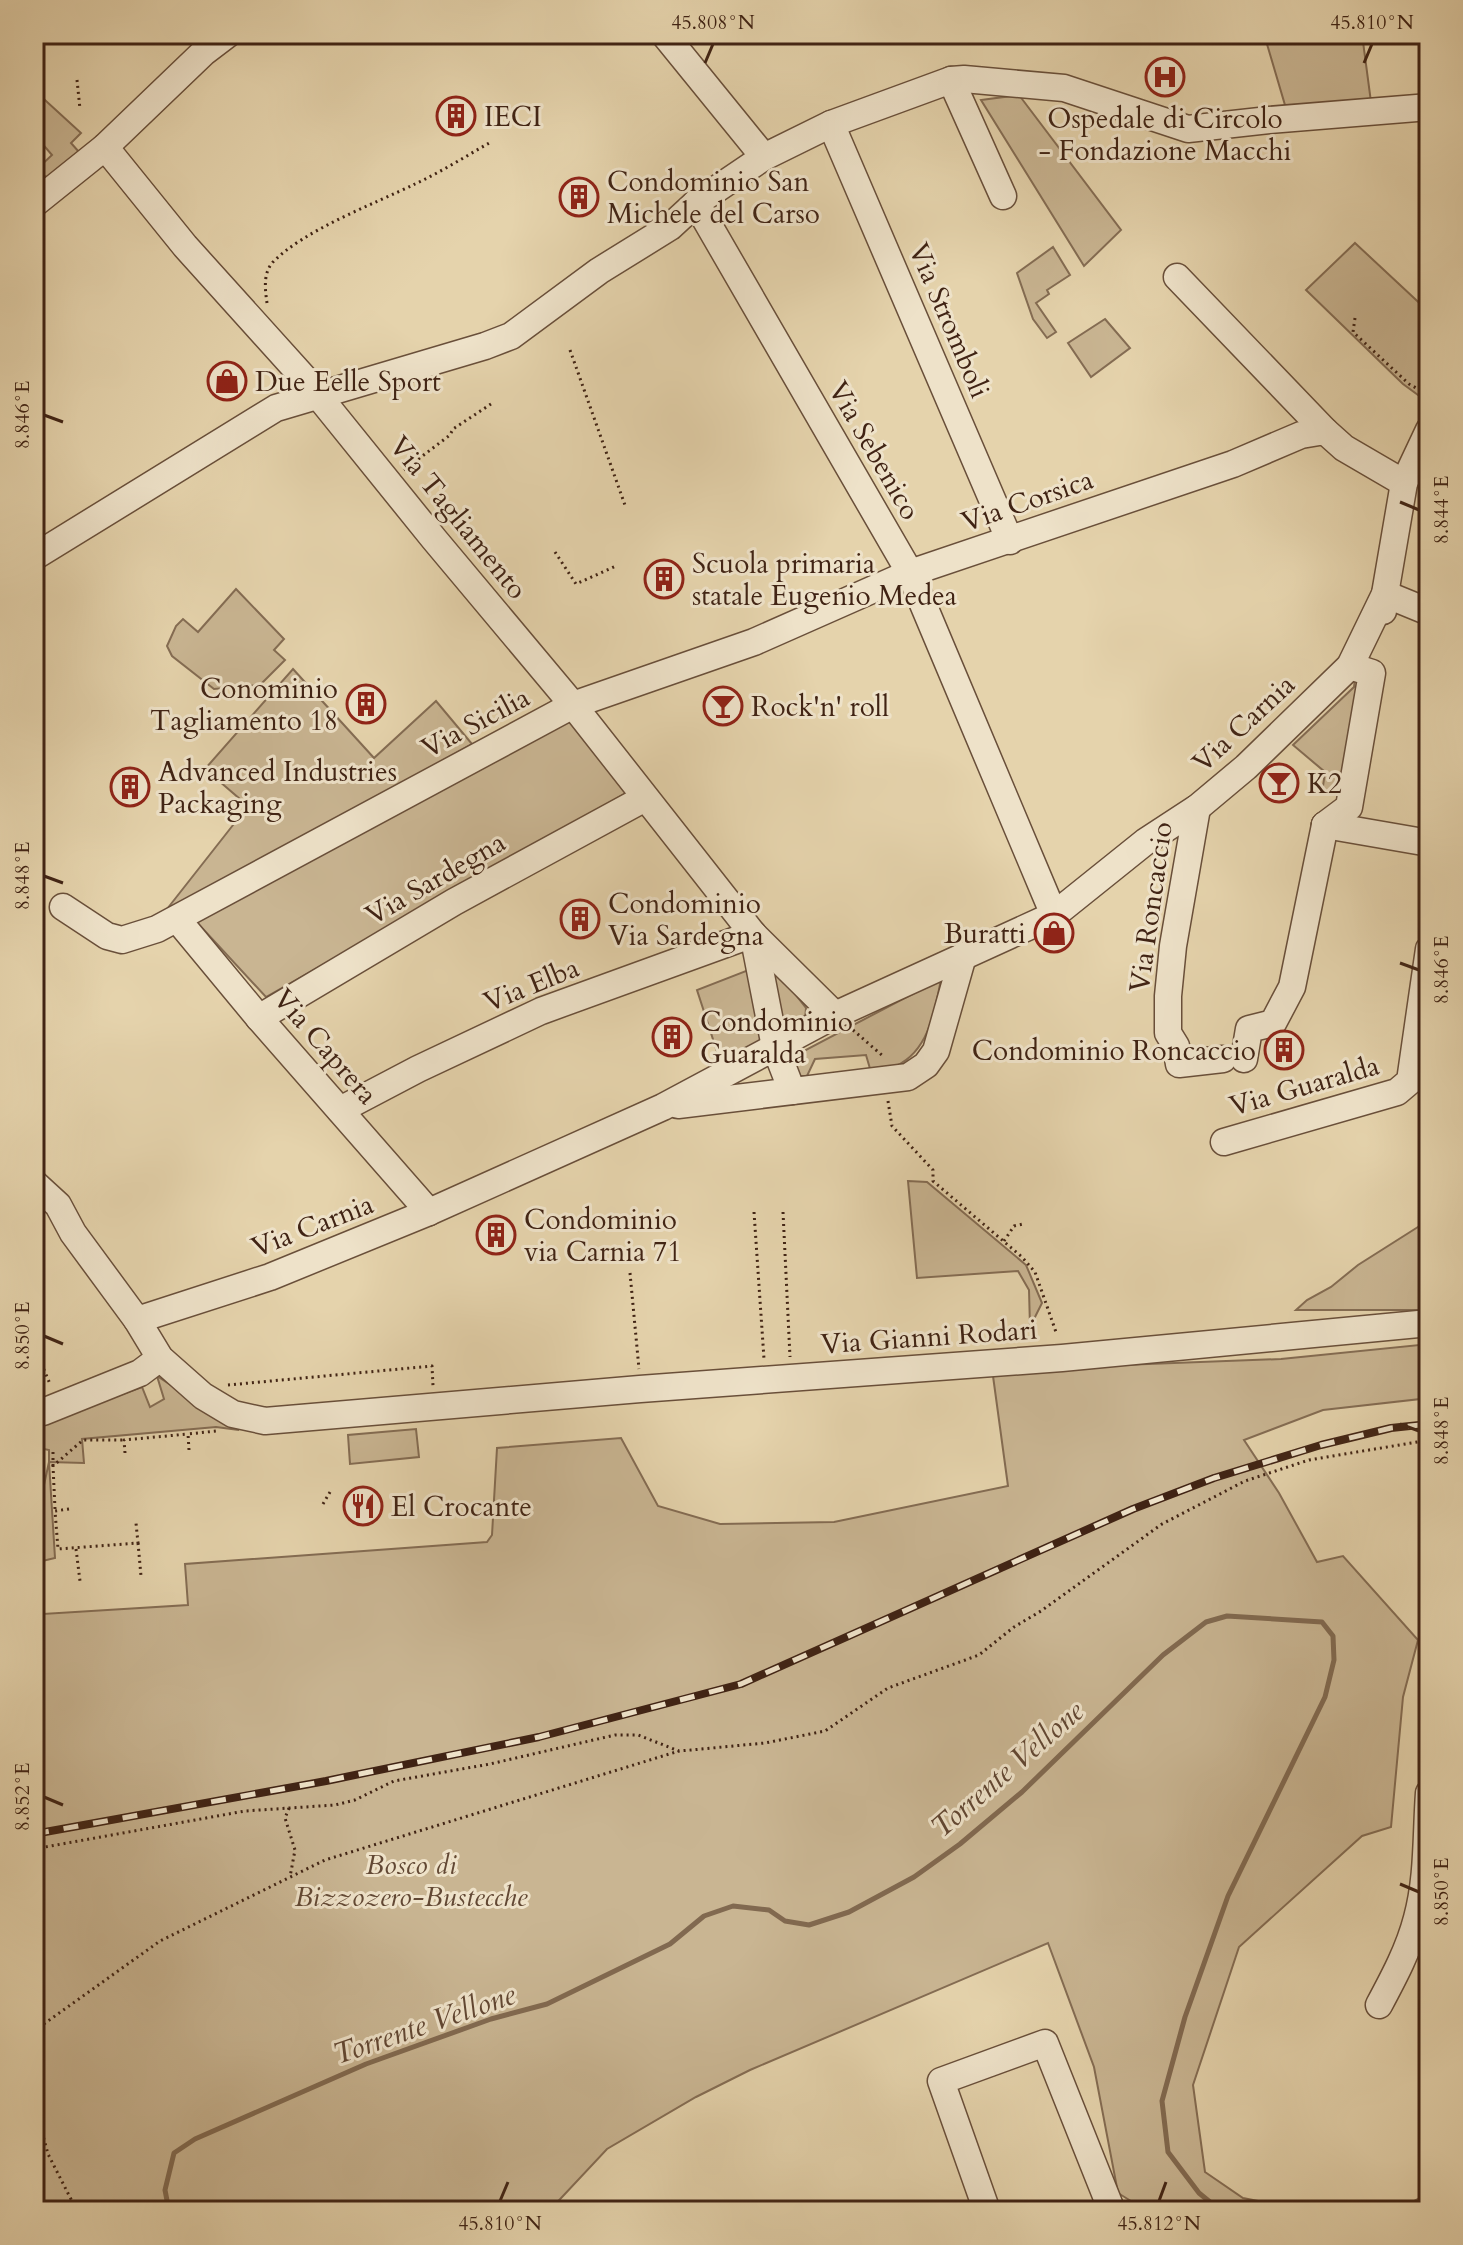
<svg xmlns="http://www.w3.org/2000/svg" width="1463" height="2245" font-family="Cardo,serif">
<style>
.green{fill:#c9b592;stroke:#846c53;stroke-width:2}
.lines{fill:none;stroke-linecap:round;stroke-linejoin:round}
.stream{stroke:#816950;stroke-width:5}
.minor-casing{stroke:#694f3a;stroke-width:29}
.path{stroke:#402314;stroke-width:3;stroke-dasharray:2 4;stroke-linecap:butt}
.minor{stroke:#eee2c9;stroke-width:26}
.rail-casing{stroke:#402314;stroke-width:8}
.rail{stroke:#eee2c9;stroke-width:5;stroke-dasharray:15;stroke-linecap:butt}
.ticks{fill:none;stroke:#402314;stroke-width:3}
.labels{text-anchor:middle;stroke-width:6;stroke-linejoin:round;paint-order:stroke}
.poi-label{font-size:28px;fill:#402314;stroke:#eee2c9;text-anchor:start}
.street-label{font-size:28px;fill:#402314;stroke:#eee2c9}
.park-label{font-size:28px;font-style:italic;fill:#624834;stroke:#eee2c9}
.water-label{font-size:30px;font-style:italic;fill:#614632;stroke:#eee2c9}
.neatline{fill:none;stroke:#402314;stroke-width:3}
.ticks-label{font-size:20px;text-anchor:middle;fill:#402314}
</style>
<rect width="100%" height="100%" fill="#e5d3ac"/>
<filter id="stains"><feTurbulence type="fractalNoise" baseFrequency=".0025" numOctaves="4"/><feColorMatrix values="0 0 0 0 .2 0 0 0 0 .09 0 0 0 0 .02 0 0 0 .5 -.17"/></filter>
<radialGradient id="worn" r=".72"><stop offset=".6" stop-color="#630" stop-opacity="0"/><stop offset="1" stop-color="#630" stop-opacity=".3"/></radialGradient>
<g class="green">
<polygon points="1264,34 1362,34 1371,102 1290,108 1285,105"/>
<polygon points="34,90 81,133 71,143 79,152 50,179 35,171 52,155 40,141 34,145"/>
<polygon points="1019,95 1121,230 1084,266 981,100"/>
<polygon points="1355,243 1429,312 1429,403 1403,384 1306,290"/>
<polygon points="1053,247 1070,275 1047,290 1049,294 1036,303 1056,332 1047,338 1033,319 1017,273"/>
<polygon points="1105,319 1130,348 1091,377 1068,343"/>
<polygon points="236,589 284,639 274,650 285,660 260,685 214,689 172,656 167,646 176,626 183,619 198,632"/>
<polygon points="293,669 374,758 436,701 472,744 156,923 248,806 205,769"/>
<polygon points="1362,677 1343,794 1322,793 1325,772 1293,745 1354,687 1355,679"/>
<polygon points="569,717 626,793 266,997 191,916"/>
<polygon points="766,957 806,1008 805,1020 795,1027 782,1022"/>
<polygon points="751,969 766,1041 721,1064 697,990"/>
<path d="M941,979C935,1010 929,1051 896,1066C889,1070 879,1070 871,1072L866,1055L815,1059L807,1076H797L791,1065L800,1053Z"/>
<polygon points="908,1181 927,1182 1026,1265 1042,1303 1030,1327 1029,1290 1018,1271 917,1278"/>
<polygon points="1429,1220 1429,1310 1296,1310 1307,1300 1331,1287 1358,1265"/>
<polygon points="1429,1344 1429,1398 1323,1410 1244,1440 1279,1493 1317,1562 1343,1556 1418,1640 1403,1697 1391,1827 1362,1836 1239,1947 1193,2085 1205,2172 1243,2198 1299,2209 1342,2211 1147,2211 1118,2193 1094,2067 1048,1943 750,2070 696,2097 607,2149 549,2211 34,2211 34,1568 43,1614 188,1605 185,1564 487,1542 492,1535 497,1448 621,1438 658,1506 720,1524 834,1522 1008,1486 993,1376 1070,1367 1281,1359"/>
<polygon points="157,1376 239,1430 216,1427 82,1439 84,1463 49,1462 55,1558 34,1563 34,1531 49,1462 49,1450 34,1447 34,1426 142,1387 150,1407 164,1399"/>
<polygon points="416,1429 419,1457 350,1464 348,1435"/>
<polygon points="1429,2193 1429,2211 1396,2211"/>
</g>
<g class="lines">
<polyline class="stream" points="169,2211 165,2190 174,2153 195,2139 366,2064 491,2019 547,2004 670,1944 704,1916 733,1906 769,1910 785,1921 809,1925 849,1912 914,1877 960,1844 1022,1792 1163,1655 1206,1622 1227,1616 1322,1622 1333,1636 1334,1660 1325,1697 1228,1896 1185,2017 1162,2101 1168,2152 1199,2193 1221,2211"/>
<defs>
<g id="minor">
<polyline points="664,34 764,157"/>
<polyline points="951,80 1003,196"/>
<polyline points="831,124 1010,541"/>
<polyline points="105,147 185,246 304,378 434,539 573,705 753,934 835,1015"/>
<polyline points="696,203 910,573 1054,915"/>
<polyline points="34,204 105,147 203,53 228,34"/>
<polyline points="1177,277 1325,431"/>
<polyline points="34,557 276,408 485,346 511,336 599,271 670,227 696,203 764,157 831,124 951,80 964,79 1064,88 1188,129 1269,120 1429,107"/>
<polyline points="1383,611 1385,594 1429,612"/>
<polyline points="1197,808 1173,946 1168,996 1168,1033 1176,1046 1179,1064 1223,1059"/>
<polyline points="1325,825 1349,807 1372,673 1350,666"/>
<polyline points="1325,825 1429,843"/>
<polyline points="63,907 107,936 122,940 157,929 573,705 754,642 910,573 1233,464 1301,435 1325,431 1344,448 1404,483"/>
<polyline points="177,919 259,1018 429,1212"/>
<polyline points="753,934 775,1047 792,1091"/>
<polyline points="259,1018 454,902 645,798"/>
<polyline points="1244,1059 1249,1029 1273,1023 1292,987 1325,825"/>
<polyline points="678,1105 908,1077 926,1065 936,1051 963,956"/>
<polyline points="340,1110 418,1069 541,1011 753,934"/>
<polyline points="1224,1142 1397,1092 1410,1081 1429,949"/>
<polyline points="34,1183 58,1205 73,1233 137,1320 270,1277 429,1212 663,1107 835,1015 1054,915 1145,842 1197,808 1246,767 1350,666 1385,594 1404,483 1429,430"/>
<polyline points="137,1320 160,1358 203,1396 233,1414 265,1421 640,1389 1062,1358 1429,1323"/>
<polyline points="34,1413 43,1412 140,1373 160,1358"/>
<path d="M1379,2005C1394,1977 1409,1949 1417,1918C1428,1878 1426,1834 1429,1793"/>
<polyline points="987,2211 941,2081 1045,2043 1112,2211"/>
</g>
</defs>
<use href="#minor" class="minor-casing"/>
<g class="path">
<polyline points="77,80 80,109"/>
<path d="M267,303C265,289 263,273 273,262C304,230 374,204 415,184C441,172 466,156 491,142"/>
<polyline points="1355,318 1353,332 1409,384 1429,395"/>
<polyline points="570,350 626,508"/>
<polyline points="404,470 450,435 453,429 491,404"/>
<polyline points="555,552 576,584 616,566"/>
<polyline points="853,1030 884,1057"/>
<polyline points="888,1101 892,1126 933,1170 933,1181 1022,1257 1035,1272 1057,1335"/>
<polyline points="754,1212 764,1359"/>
<polyline points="783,1212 790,1357"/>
<polyline points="1004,1241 1014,1226 1023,1224"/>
<polyline points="630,1273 639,1369"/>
<polyline points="39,1358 50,1384"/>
<polyline points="228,1385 432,1366 433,1386"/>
<polyline points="189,1450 188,1434 216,1431"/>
<polyline points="125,1453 124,1440 188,1434"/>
<polyline points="53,1466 53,1449"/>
<polyline points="34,1474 41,1476 34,1506"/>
<polyline points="323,1504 330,1492"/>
<polyline points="55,1509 53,1466 83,1440 124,1440"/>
<polyline points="69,1509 55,1511 58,1549 138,1543 136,1523"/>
<polyline points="138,1543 141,1576"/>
<polyline points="76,1549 80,1581"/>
<polyline points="289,1808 285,1818 295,1850 290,1877"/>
<polyline points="34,1849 245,1811 335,1805 355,1800 394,1781 490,1764 615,1735 638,1735 679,1751 691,1750 765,1743 825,1731 888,1688 979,1655 1014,1627 1041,1611 1162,1524 1245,1481 1309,1460 1429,1440"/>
<polyline points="34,2031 160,1941 325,1860 679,1751"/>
<polyline points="34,2103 48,2154 77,2211"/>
</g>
<use href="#minor" class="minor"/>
<defs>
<polyline id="rail" points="34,1834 326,1781 539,1737 741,1684 1133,1509 1214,1478 1321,1445 1391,1428 1429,1424"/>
</defs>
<use href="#rail" class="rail-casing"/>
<use href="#rail" class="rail"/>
</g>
<path class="ticks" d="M705,63L713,44M1364,63L1372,44M44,415L63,422M1400,502L1419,510M44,876L63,883M1400,963L1419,970M44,1336L63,1344M1400,1424L1419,1431M44,1797L63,1805M1400,1884L1419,1892M500,2201L508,2182M1159,2201L1166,2182"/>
<defs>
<symbol id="hospital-ring" viewBox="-11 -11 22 22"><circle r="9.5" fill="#eee2c9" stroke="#8f2418" stroke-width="1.5"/><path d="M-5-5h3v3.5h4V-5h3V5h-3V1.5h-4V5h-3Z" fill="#8f2418"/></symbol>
<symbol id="building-ring" viewBox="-11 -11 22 22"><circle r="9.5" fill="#eee2c9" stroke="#8f2418" stroke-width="1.5"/><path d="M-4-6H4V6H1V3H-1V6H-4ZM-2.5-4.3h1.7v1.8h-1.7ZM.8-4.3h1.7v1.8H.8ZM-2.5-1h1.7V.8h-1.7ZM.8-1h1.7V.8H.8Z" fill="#8f2418"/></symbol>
<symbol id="shop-ring" viewBox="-11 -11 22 22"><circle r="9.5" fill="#eee2c9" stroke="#8f2418" stroke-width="1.5"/><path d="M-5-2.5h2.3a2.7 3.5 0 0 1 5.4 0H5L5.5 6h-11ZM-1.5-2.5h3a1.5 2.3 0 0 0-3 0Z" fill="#8f2418"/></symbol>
<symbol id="bar-ring" viewBox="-11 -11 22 22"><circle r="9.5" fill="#eee2c9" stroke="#8f2418" stroke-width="1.5"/><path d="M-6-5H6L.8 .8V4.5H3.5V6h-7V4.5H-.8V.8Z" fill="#8f2418"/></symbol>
<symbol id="restaurant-ring" viewBox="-11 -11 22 22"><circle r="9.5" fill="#eee2c9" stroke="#8f2418" stroke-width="1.5"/><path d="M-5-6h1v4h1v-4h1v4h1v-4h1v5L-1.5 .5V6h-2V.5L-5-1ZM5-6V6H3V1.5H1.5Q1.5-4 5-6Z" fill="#8f2418"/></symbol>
</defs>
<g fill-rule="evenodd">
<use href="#hospital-ring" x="1143" y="55" width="44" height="44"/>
<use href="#building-ring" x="434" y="94" width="44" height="44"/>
<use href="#building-ring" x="557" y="175" width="44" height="44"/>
<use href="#shop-ring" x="205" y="359" width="44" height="44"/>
<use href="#building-ring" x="642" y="557" width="44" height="44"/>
<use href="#building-ring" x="344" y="682" width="44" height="44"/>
<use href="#bar-ring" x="701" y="684" width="44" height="44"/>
<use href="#bar-ring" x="1257" y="761" width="44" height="44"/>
<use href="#building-ring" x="108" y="765" width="44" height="44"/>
<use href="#building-ring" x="558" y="897" width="44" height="44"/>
<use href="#shop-ring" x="1032" y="911" width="44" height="44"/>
<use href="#building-ring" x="650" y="1015" width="44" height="44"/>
<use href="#building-ring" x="1262" y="1028" width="44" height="44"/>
<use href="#building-ring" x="474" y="1213" width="44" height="44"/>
<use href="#restaurant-ring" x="341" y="1484" width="44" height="44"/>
</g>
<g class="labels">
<g class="poi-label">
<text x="484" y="126">IECI</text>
<text x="1165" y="128" text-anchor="middle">Ospedale di Circolo<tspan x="1165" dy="32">- Fondazione Macchi</tspan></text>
<text x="607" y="191">Condominio San<tspan x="607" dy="32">Michele del Carso</tspan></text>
<text x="255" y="391">Due Eelle Sport</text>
<text x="692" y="573">Scuola primaria<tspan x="692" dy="32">statale Eugenio Medea</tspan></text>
<text x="338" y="698" text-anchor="end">Conominio<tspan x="338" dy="32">Tagliamento 18</tspan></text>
<text x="751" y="716">Rock'n' roll</text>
<text x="158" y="781">Advanced Industries<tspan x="158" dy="32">Packaging</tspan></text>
<text x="1307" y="793">K2</text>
<text x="608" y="913">Condominio<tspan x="608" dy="32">Via Sardegna</tspan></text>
<text x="1026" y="943" text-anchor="end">Buratti</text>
<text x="700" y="1031">Condominio<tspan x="700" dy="32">Guaralda</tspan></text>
<text x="1256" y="1060" text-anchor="end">Condominio Roncaccio</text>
<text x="524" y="1229">Condominio<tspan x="524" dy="32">via Carnia 71</tspan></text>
<text x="391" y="1516">El Crocante</text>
</g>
<g class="street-label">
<text transform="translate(950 320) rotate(67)" y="10">Via Stromboli</text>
<text transform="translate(875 450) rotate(60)" y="10">Via Sebenico</text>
<text transform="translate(1027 500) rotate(-19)" y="10">Via Corsica</text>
<text transform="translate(459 517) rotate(51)" y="10">Via Tagliamento</text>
<text transform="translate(475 722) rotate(-28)" y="10">Via Sicilia</text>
<text transform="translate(1243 723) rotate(-43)" y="10">Via Carnia</text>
<text transform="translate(435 878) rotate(-30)" y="10">Via Sardegna</text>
<text transform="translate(1150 907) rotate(-82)" y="10">Via Roncaccio</text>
<text transform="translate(531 984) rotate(-22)" y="10">Via Elba</text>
<text transform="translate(326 1046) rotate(49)" y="10">Via Caprera</text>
<text transform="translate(1304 1085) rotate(-16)" y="10">Via Guaralda</text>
<text transform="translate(312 1225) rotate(-21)" y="10">Via Carnia</text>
<text transform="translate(929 1336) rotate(-4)" y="10">Via Gianni Rodari</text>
</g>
<g class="park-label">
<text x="411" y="1874">Bosco di<tspan x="411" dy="32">Bizzozero-Bustecche</tspan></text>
</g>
<g class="water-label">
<text transform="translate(1007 1769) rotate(-41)" y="10">Torrente Vellone</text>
<text transform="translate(424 2024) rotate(-19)" y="10">Torrente Vellone</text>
</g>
</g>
<rect width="1463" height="2245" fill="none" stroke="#e5d3ac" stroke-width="88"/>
<rect x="44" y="44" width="1375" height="2157" class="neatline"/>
<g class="ticks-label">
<text x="713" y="29">45.808°N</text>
<text x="1372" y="29">45.810°N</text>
<text transform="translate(22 415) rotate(-90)" y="7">8.846°E</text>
<text transform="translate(1441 510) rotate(-90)" y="7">8.844°E</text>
<text transform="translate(22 876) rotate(-90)" y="7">8.848°E</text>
<text transform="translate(1441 970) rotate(-90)" y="7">8.846°E</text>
<text transform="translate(22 1336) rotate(-90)" y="7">8.850°E</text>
<text transform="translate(1441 1431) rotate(-90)" y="7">8.848°E</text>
<text transform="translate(22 1797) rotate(-90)" y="7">8.852°E</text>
<text transform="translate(1441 1892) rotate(-90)" y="7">8.850°E</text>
<text x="500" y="2230">45.810°N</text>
<text x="1159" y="2230">45.812°N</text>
</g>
<rect width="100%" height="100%" filter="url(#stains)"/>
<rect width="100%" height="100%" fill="url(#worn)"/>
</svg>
